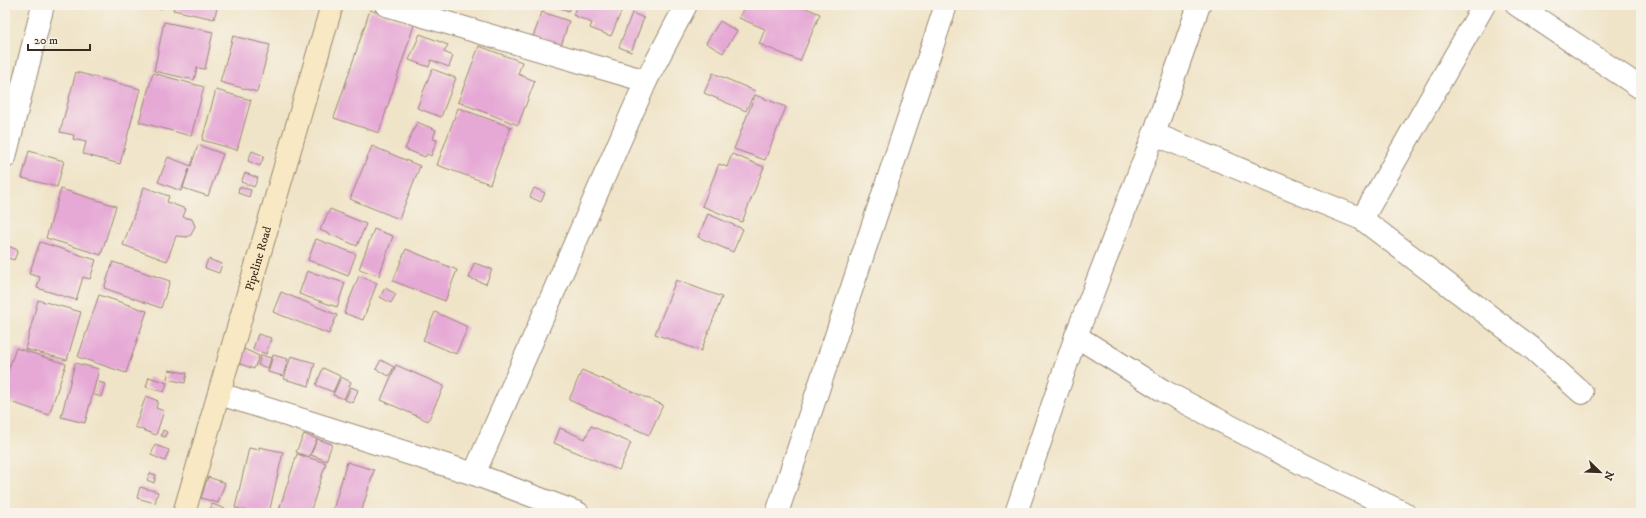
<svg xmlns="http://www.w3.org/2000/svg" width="1646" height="518" font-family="'IM FELL DW Pica',serif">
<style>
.building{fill:#e6a9d6}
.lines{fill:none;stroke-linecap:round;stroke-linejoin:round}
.street-casing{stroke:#968773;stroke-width:24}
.secondary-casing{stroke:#968773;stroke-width:24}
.street{stroke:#fff;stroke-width:22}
.secondary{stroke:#f8e8c3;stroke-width:22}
.labels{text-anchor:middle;stroke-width:3;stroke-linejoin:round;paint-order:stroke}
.street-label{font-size:12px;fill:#3b2a1e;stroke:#f7f3e8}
</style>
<rect width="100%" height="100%" fill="#f7f3e8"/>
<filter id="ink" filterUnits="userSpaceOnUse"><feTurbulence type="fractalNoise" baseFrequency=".025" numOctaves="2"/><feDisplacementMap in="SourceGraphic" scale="8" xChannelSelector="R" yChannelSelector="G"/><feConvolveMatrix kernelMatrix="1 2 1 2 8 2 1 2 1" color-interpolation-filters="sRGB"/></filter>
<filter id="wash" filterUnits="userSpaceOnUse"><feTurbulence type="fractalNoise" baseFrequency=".012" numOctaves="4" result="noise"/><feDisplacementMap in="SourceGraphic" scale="16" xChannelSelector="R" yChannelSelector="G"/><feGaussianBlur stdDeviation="0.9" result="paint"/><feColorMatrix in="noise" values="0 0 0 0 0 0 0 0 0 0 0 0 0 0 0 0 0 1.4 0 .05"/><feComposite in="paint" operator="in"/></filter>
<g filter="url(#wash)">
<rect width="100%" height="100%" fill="#f0e4c8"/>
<g id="blocks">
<g class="building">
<polygon points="148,5 163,5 161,9"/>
<polygon points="175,5 218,5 214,19 173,10"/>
<polygon points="557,5 572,5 569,11 556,7"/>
<polygon points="577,5 624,5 611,36 590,28 592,23 573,15"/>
<polygon points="745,5 799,5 820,14 800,61 759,44 765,29 739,18"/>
<polygon points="370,10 414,25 379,133 334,118"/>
<polygon points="542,12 569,21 561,46 533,37"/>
<polygon points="632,13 644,18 631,52 619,47"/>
<polygon points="720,21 737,31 723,53 706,43"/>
<polygon points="164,22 213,32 205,69 197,68 194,80 154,71"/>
<polygon points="420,34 448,45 444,52 453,56 449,67 431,60 429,67 409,60"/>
<polygon points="233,36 270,45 257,92 220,82"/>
<polygon points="479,46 522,62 518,74 535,81 518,125 458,102"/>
<polygon points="432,69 456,78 441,117 417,108"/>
<polygon points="76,72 140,89 120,164 83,154 86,142 73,139 74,135 60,132"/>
<polygon points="153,73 204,87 191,136 139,122"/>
<polygon points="713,73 755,91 746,111 704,93"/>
<polygon points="216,90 251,100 237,150 202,140"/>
<polygon points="755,95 786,107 765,160 734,149"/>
<polygon points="458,108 511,127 490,184 437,165"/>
<polygon points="417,122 436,130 433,139 437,140 431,156 427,154 425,157 405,149"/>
<polygon points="198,145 223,154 208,196 183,188 189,169 181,191 158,182 168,157 191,166"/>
<polygon points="372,146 420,166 399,219 350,199"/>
<polygon points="29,151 64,161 57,187 22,178"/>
<polygon points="252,151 264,156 260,166 248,161"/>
<polygon points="732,154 764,167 742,222 702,206 719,164 727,167"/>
<polygon points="245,173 258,178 254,187 241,182"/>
<polygon points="144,187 169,196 167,202 186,209 183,217 192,219 195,226 191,235 187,237 176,236 167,261 123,245"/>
<polygon points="239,187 251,190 249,197 238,193"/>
<polygon points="534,188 545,193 541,202 530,197"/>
<polygon points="61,189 116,206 101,255 46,238"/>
<polygon points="330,209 366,224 357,246 320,230"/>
<polygon points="708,214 743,229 733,252 698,237"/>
<polygon points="374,229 393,236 379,276 359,269"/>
<polygon points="316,239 356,254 348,276 308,260"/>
<polygon points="40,242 96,260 90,279 83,277 76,300 37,288 40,277 29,274"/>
<polygon points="8,246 18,250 14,260 5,257"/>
<polygon points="406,249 457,270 445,301 393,281"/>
<polygon points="208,259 222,264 219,273 205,268"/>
<polygon points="113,262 170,281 161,308 104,288"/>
<polygon points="474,263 492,269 486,284 469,278"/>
<polygon points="307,271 345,283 337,307 299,294"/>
<polygon points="359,276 377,283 363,320 344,313"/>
<polygon points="676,280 722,297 701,351 655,334"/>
<polygon points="385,288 396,294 391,303 380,297"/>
<polygon points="281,292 337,315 329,334 273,312"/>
<polygon points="99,295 147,311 126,373 78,357"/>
<polygon points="38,300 81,312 67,360 25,349"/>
<polygon points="5,312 8,313 5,324"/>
<polygon points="435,312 468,327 456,354 423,340"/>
<polygon points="258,334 271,338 266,354 253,349"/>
<polygon points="16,348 66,364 49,415 5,400 5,380"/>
<polygon points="244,349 259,356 254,369 238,363"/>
<polygon points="261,355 271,358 268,368 258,365"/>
<polygon points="273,355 288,359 283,376 268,372"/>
<polygon points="291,356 315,363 309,386 284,379"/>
<polygon points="381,360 394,367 389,376 376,369"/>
<polygon points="75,363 99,369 85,423 61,417"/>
<polygon points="396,365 444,386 428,421 381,400"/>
<polygon points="323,368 340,376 333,392 316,385"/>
<polygon points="169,370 187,373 185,383 167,379"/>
<polygon points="582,370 663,405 649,435 569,400"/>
<polygon points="149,377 167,383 164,392 146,387"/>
<polygon points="341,377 351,382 344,399 333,395"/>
<polygon points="99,382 105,384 101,397 95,395"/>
<polygon points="351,387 358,390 353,403 345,400"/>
<polygon points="146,396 158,401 156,408 164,411 156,435 135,427"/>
<polygon points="591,426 631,443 619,470 554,443 560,428 585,439"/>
<polygon points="163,430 167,432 165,437 161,436"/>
<polygon points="304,434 317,439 309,457 296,452"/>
<polygon points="317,439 332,444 326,461 311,455"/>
<polygon points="155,445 169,450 165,461 151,455"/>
<polygon points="259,447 283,452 269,513 257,513 235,508 249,448 259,450"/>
<polygon points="297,454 326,463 310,513 278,513"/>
<polygon points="347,462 374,470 361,513 332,513"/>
<polygon points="150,473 156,475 154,483 147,480"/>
<polygon points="208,477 225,483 218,503 201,498"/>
<polygon points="140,487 158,492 155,503 137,498"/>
<polygon points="212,504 236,513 209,513"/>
<polygon points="129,509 141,513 128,513"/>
</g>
</g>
</g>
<g filter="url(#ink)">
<use href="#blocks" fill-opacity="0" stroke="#968773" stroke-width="1"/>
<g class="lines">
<defs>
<g id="street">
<polyline points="386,5 646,81 474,474"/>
<polyline points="1517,5 1641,88"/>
<polyline points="646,81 686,5"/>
<polyline points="1154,134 1362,219 1533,349 1582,393"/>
<polyline points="5,157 43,5"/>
<polyline points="1362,219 1484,5"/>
<polyline points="1076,336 1162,390 1306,466 1404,513"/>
<polyline points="220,394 474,474 578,513"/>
<polyline points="777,513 946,5"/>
<polyline points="1016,513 1076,336 1154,134 1199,5"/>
</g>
<g id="secondary">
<path id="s1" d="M184,513L332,5"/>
</g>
</defs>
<use href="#street" class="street-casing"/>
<use href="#secondary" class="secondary-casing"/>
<use href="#street" class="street"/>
<use href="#secondary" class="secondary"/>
</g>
</g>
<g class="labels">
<g class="street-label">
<text dy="4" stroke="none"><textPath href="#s1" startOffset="265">Pipeline Road</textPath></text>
</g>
</g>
<rect width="1646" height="518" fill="none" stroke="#f7f3e8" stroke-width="20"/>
<g transform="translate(1600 472) rotate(113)" stroke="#f7f3e8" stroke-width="3" paint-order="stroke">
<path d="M0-3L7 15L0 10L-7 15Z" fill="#3b2a1e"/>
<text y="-6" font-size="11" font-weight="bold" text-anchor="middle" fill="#3b2a1e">N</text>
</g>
<path d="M28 44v6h62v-6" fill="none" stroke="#3b2a1e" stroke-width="2"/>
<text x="34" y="44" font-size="12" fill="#3b2a1e" stroke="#f7f3e8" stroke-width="3" paint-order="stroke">20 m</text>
</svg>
